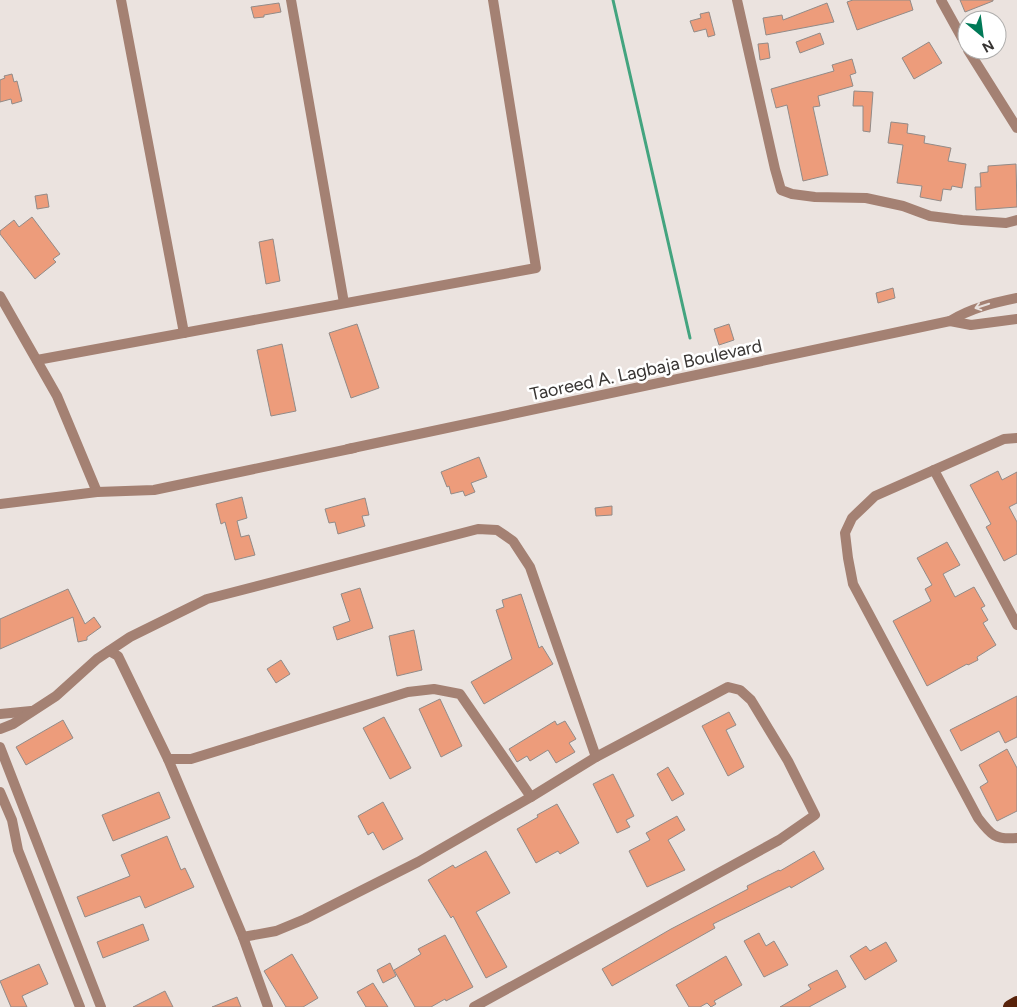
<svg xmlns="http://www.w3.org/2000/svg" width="1017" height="1007" font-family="Figtree,sans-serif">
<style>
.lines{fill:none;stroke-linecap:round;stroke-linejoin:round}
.stream{stroke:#43a47f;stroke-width:3}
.building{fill:#ed9c7b;stroke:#928b88}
.minor{stroke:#a48173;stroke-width:10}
.tertiary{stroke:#a48173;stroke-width:10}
.trunk{stroke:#58220a;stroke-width:14}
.oneway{stroke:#e8e0dc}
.labels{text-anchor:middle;stroke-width:5;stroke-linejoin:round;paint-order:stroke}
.street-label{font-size:18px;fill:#383533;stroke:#fff}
</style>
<rect width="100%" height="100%" fill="#ebe3df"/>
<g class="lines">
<polyline class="stream" points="613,0 690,338"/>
</g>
<g class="building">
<polygon points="853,0 910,0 913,10 857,30 847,2"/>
<polygon points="960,0 993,0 993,1 965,12"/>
<polygon points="279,3 281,12 264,15 264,17 254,18 251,7"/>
<polygon points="827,3 834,22 766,35 763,18 782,15 783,20"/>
<polygon points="709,12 715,35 708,37 706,29 694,32 690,21 701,18 700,14"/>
<polygon points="820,33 824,44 800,53 796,42"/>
<polygon points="929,42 942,63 914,79 902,58"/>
<polygon points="768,43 770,58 760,60 758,44"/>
<polygon points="852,59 856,73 850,75 853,86 818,96 820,106 813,107 828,175 803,181 787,105 776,108 771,89 834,71 832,65"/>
<polygon points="12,74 14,82 17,81 22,101 12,104 11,99 0,102 0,80 5,78 4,76"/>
<polygon points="854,91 873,92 870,132 863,131 863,106 853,106"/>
<polygon points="891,122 908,124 907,133 925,136 924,143 951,148 948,161 966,164 962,188 952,186 951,190 943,189 941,201 920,197 922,186 897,183 903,145 888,143"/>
<polygon points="1016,164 1017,207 976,210 975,187 981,187 980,173 988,172 988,166"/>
<polygon points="47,194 49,207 37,209 35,196"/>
<polygon points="32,217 60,254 53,259 56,262 35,279 0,234 0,231 14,220 19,227"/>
<polygon points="273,239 280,281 266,284 259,242"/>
<polygon points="893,288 895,298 878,303 876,293"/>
<polygon points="357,324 379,388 351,398 329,333"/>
<polygon points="729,324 734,340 719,345 714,329"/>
<polygon points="282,344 296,411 271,416 257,350"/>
<polygon points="479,457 487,477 471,483 475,492 465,496 463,491 451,494 449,486 447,487 441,472"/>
<polygon points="998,471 1002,480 1017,472 1017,503 1009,507 1017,522 1017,554 1004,561 986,527 991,524 970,485"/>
<polygon points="242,497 247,518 237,521 241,537 249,535 255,555 235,560 225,522 221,524 216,504"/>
<polygon points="365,498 369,515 362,516 365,526 338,534 335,522 329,523 325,509"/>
<polygon points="612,506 612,515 596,516 595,508"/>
<polygon points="947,542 960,565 943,574 955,597 974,587 985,606 981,608 988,620 983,623 996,645 977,657 978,660 968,665 967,664 927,686 893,621 931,601 925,589 932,585 917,558"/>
<polygon points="360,588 373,628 337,640 333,627 350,621 341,594"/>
<polygon points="68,589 85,624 94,617 101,627 87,637 87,640 78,642 73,617 0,649 0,619"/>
<polygon points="521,594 539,648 542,646 553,664 484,704 471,682 512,659 496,610 504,607 502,600"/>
<polygon points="414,630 422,670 397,676 389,636"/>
<polygon points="281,660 290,674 276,683 267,669"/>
<polygon points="1017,696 1017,737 1005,743 999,731 961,751 950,730"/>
<polygon points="440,699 462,746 441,757 419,709"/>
<polygon points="729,712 736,725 726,730 744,767 728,776 702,726"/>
<polygon points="384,717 411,768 390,779 363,728"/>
<polygon points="63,720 73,738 26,765 16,747"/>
<polygon points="555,721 557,725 565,721 576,739 569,743 575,752 556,763 548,750 530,761 527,756 517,762 509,749"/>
<polygon points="1007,749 1017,768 1017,811 997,821 980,787 988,782 979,765"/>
<polygon points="668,767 684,794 672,801 657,774"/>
<polygon points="613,774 634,816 626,820 630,827 617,833 593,784"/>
<polygon points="159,792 170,818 113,841 102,815"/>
<polygon points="383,802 403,839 383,850 373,832 368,835 358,816"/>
<polygon points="557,804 579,843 560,854 558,851 536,863 517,829 538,817 537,815"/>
<polygon points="677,816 685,830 668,840 685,870 647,887 629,851 650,840 646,833"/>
<polygon points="167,836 181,870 185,868 194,887 145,908 140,896 85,917 77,897 130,876 121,855"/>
<polygon points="486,851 510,893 476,912 507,967 486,978 453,916 451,918 428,880 453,865 455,868"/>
<polygon points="814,851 824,869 791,888 790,886 713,924 715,928 612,986 602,969 671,929 748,889 747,886 779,870 780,871"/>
<polygon points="143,924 149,940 103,958 97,942"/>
<polygon points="759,933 766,946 774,941 788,965 764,977 744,941"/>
<polygon points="445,935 473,987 446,1001 445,999 431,1007 415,1007 394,970 421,954 418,949"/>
<polygon points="886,942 897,961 865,980 850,956 866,946 870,951"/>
<polygon points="292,954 318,998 303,1007 286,1007 264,971"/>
<polygon points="726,956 742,985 714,1001 716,1004 711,1007 707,1003 700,1007 689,1007 676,985"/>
<polygon points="390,963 396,976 383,983 377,970"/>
<polygon points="39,964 48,984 22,996 27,1007 11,1007 0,981"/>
<polygon points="837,970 846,987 809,1007 780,1007 811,989 808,985"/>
<polygon points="373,983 388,1007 366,1007 357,992"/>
<polygon points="165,991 173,1007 133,1007"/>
<polygon points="237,997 241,1007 212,1007"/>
</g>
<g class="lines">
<g class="minor">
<polyline points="121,0 184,333"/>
<polyline points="291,0 344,303"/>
<polyline points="737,0 775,169 781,190 792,194 815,197 866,198 903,206 930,216 962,220 1006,223 1017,220"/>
<polyline points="941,0 967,47"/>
<polyline points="968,50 1017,128"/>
<polyline points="0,296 57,396 97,492"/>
<polyline points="37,360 536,268 493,0"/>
<path d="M1017,438L1004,439L875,496L852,518L845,533L848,558L853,584L978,818C991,835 995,840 1017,838"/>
<polyline points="934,470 1017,625"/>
<polyline points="109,651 118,656 168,759 243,937 268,1007"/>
<polyline points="0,714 31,711"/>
<polyline points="0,729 13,724 56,696 97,659 130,637 207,599 478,529 497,530 513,541 530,567 596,757"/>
<polyline points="0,747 101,1007"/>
<polyline points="168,759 191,759 408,692 434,689 460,694 531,797"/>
<polyline points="0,792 12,820 18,850 80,1007"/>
<polyline points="243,937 276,931 305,919 418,862 531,797 596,757 728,687 740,690 751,700 788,761 815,815 779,840 474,1007"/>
</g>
<g class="tertiary">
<polyline points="950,321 971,325 1017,319"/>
<path d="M348,449L950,321C971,308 993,303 1017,298"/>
<polyline points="0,504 97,492 154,490 354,448"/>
</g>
<polyline class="trunk" points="1010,1007 1017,1003"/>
</g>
<defs><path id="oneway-shaft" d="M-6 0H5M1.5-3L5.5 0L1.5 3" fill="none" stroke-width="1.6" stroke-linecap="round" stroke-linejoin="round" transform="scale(1.25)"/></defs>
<use class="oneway" href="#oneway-shaft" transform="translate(982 306) rotate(162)"/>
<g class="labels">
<g class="street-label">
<text transform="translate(646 370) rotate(-12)" y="6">Taoreed A. Lagbaja Boulevard</text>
</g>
</g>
<g transform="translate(982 35) rotate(151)"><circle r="24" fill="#ffffff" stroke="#afaead"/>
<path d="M0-4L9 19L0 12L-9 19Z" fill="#007957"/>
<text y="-8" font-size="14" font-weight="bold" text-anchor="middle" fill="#383533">N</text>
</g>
</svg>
